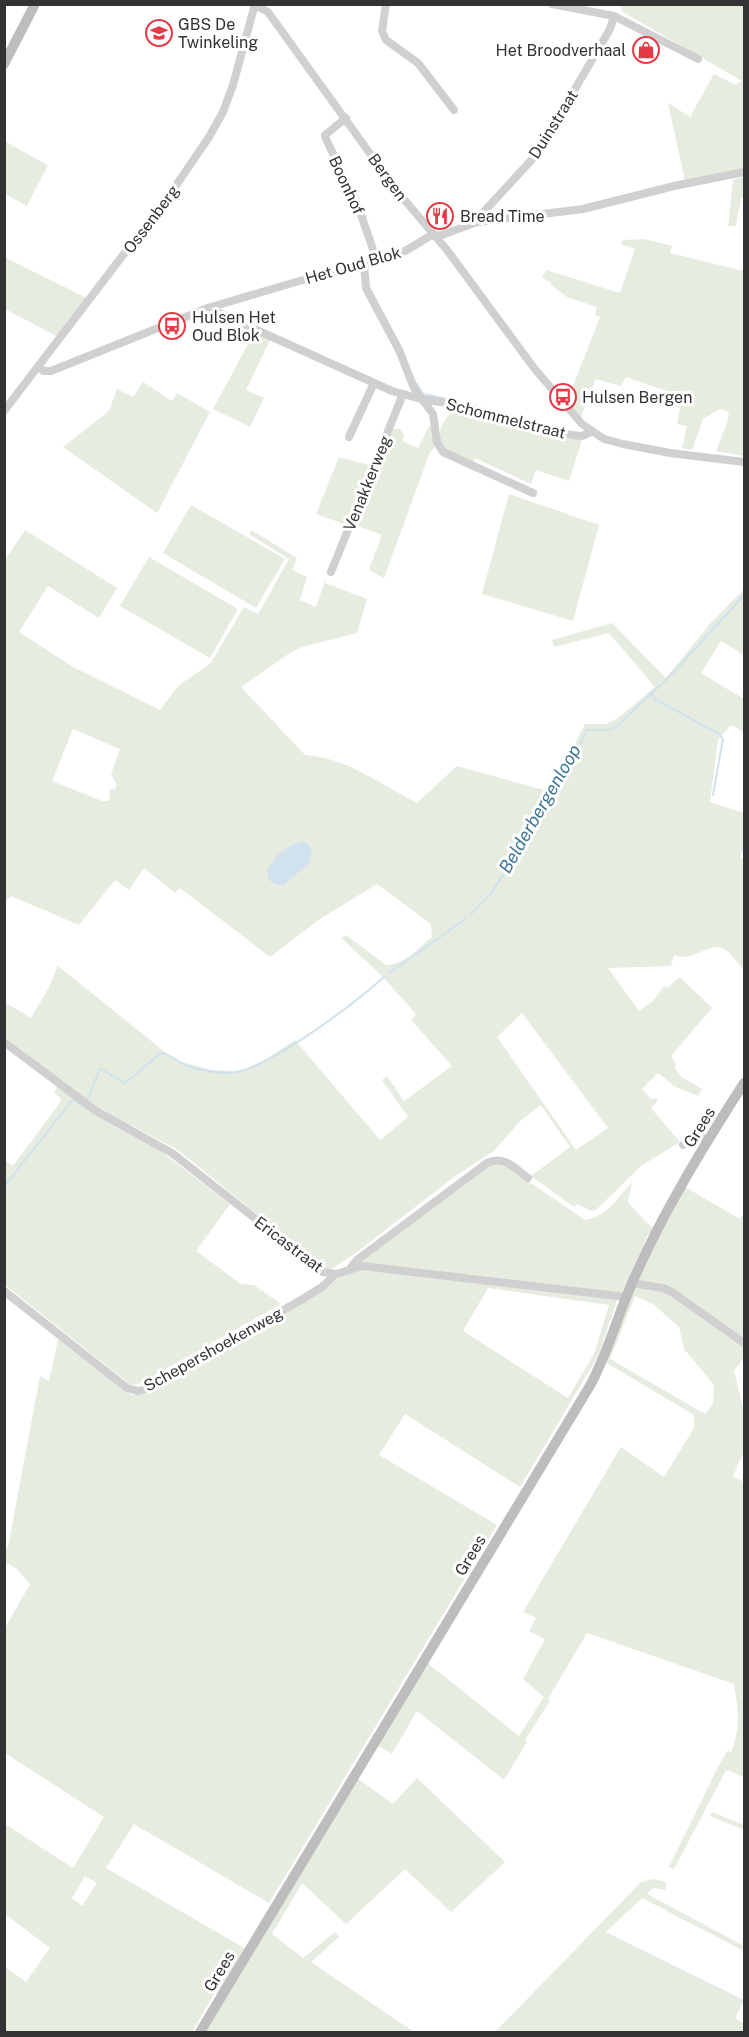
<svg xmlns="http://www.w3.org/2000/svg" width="749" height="2037" font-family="'Public Sans',sans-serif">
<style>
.green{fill:#e6ecdf;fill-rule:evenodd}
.water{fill:#cfe2ee}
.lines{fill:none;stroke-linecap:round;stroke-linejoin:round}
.stream{stroke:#cfe2ee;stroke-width:2}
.street{stroke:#d0d0d0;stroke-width:8}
.secondary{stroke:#bdbdbd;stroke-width:10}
.labels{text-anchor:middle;stroke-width:6;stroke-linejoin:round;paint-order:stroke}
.poi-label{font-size:16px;fill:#333;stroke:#fff;text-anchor:start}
.street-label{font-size:16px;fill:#333;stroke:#fff}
.water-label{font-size:18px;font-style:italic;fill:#3f7597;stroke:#fff}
</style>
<rect width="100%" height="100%" fill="#fff"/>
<g class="green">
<polygon points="620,5 744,5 744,168 685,181 668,103 690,117 714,74 736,85 742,81 623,12"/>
<polygon points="4,141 48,165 27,206 5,194"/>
<polygon points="744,176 744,197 741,198 736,226 728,226 733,180"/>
<polygon points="644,239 672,246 670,253 744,271 744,456 716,451 727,423 729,412 720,409 703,419 692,450 682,448 687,426 677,424 680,408 664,403 667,391 626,377 621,386 596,379 581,417 567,401 600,317 595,315 597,307 567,297 551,285 551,282 542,278 546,270 620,293 635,249 621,244 623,240"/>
<polygon points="4,257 87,298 58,337 5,309"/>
<polygon points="254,333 270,340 246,390 264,398 250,427 213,409"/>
<polygon points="143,382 172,401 177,393 210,412 157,513 63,447 109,411 117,389 133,397"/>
<path d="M454,410L582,440L569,481L536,470L531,484L475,458L472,463C464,458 453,455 445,449C432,438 444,418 454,410Z"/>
<polygon points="429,426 434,426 435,447 430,452 384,578 369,570 382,535 353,524 392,429 400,429 404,435 402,441 418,448"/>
<polygon points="339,457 372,466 347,525 316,514"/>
<polygon points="509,494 599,525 573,621 482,594"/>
<polygon points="191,505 285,559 256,608 163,553"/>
<path d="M25,530L117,588L99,618L48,586L19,632L73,667L160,710L179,685L210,664L244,607L258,614L289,559L249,534L251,530L297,558L292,570L307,577L300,600L316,607L327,575L325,583L367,599L357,633L302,647L290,653L241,687L305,755C345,757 382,785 417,803L457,766L547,791L554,784L585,724H606L618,718L655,687L609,633L554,647L552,640L612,623L666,678L709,625L744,589V655L721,641L701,673L744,699V732L731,725L718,740L710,802L744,813V847L740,857L744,860V969C738,964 732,954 724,949C709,941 693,963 674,955L671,966L608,968L639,1011L653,1001L664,986L667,988L680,977L712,1008L671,1056L676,1064L674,1066L680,1076L702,1089L698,1096L674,1086L658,1073L642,1089L652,1100L656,1098L658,1100L651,1108L680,1142L641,1166L596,1210L591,1211L577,1204L574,1207L531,1176L570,1147L541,1105L519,1122L495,1150L454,1177L353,1255L330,1270L321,1266L178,1150L129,1124L125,1130L154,1146L230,1204L196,1251L241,1284L254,1285L281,1304L146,1380L138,1384L131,1385L5,1285V1160L13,1166L62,1100L54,1092L61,1081L5,1037L4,1006L6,1003L31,1018L48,989L58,966L175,1060L211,1070L238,1071L260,1063L295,1040L380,1140L408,1117L382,1080L387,1076L404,1101L452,1066L411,1020L416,1014L382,976L341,938L346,935L386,965C404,965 419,948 432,937L431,924L377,884L320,919L270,957L180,888L175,893L144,868L129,890L115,880L79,925L11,896L5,902V560ZM73,729L120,749L111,774L117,785L115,789H110L109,801H102L52,781ZM522,1013L608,1128L576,1150L497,1037Z"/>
<polygon points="149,557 238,609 210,658 120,606"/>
<path d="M500,1162L585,1220C607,1216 618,1198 632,1182L628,1202L645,1221L653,1228L647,1237L622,1293L468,1274L466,1280L616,1299L617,1301L598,1356L520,1487L405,1414L379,1455L497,1525L269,1903L134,1824L106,1868L253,1953L357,1778L393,1804L417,1778L505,1862L451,1912L405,1869L346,1924L302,1883L272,1934L303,1958L335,1932L339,1937L311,1962L414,2032H204L224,1998L215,1992L192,2032H5V1967L26,1982L50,1948L5,1914V1824L73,1868L104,1817L5,1753L4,1630L30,1584L17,1569L5,1562V1548L8,1547L40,1376L49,1381L58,1340L61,1339L125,1391L132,1395L142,1393L329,1286L342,1275L354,1273L360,1262L484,1168ZM488,1288L609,1305L594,1354L568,1398L463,1331ZM85,1876L97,1883L82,1906L72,1898Z"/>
<polygon points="685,1187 740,1219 744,1212 744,1340 675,1290 661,1283 643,1282 637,1279"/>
<path d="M633,1287L650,1288L666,1291L744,1347V1357L734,1371L742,1405L744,1407V1451L733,1476L744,1482V1777L726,1770L674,1869L669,1867L718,1767L728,1750L731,1753C741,1727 738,1710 734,1684L587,1633L548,1699L550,1701L525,1740L527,1742L504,1780L417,1711L392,1754L377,1745L426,1662L519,1736L544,1697L523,1679L545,1639L529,1631L536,1618L523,1612L621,1447L664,1477L694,1428V1415L605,1362ZM635,1296L653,1304L679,1327L684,1349L714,1385L713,1404L705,1414L610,1359Z"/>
<polygon points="712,1812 744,1825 744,1830 710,1816"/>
<polygon points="653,1879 666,1882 665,1890 653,1888 647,1894 744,1946 744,1951 642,1898 606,1932 744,2000 735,2018 744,2023 744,2032 495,2032 641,1882"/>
</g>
<path class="water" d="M304,841L312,850L309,863L284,885L275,884L269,880L267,870C276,855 286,845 304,841Z"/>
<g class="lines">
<g class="stream">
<polyline points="417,384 423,394 447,399"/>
<polyline points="651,692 655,699 719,734 723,739 713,795"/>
<polyline points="471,914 490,895 504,873 574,756 587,730 610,730 617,726 674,672 744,595"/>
<polyline points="389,973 467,918"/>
<path d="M87,1101L99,1071L101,1069L125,1083L161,1053C170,1054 177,1061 185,1065C198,1070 212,1072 226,1073C262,1075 356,1002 384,977"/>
<polyline points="4,1187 73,1099 83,1107"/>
</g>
<g class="street">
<polyline points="386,4 382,31 386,40 418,63 454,110"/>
<polyline points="552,4 614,16 698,59"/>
<polyline points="255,5 268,12 397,191 447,250 534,368 582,424 604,439 623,444 670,453 744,462"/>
<polyline points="346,118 325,135 326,139 358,206 377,261"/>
<polyline points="477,222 479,217 537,154 610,29 614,16"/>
<polyline points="364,265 366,288 399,350 414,388 433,414 437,442 443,452 533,493"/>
<polyline points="208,308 392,391 421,399 454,404 572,435 582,436 591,432"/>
<polyline points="39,368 44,371 51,371 208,308 306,279 377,261 407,250 430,236 442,235 477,222 583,209 674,186 744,172"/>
<polyline points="4,411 175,187 209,137 223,112 233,85 255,4"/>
<polyline points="349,437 374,383"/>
<polyline points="331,572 403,394"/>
<polyline points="4,1042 96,1111 172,1153 323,1272 336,1274 362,1266 626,1297"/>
<polyline points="683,1145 699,1137 708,1140"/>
<path d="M351,1267L357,1260L487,1163C505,1155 514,1168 528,1178"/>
<polyline points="632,1283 663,1288 672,1292 744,1343"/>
<polyline points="4,1291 127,1388 138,1391 145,1389 301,1300 322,1287 336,1274"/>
</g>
<g class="secondary">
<polyline points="4,64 35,4"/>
<path d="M200,2032L591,1384C610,1348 619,1310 636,1274C666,1207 705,1144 744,1083"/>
</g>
</g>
<defs>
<symbol id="school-ring" viewBox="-11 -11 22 22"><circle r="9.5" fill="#fff" stroke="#e63946" stroke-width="1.5"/><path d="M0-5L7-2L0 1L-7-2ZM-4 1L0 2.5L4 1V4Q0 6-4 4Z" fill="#e63946"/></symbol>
<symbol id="shop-ring" viewBox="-11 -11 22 22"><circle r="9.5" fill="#fff" stroke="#e63946" stroke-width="1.5"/><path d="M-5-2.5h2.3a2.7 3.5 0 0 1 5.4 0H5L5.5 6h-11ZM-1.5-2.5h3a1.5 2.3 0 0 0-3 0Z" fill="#e63946"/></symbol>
<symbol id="restaurant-ring" viewBox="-11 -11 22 22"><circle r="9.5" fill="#fff" stroke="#e63946" stroke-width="1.5"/><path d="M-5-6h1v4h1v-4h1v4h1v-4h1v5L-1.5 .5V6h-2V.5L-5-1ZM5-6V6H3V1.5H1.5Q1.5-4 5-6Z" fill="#e63946"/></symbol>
<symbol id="bus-ring" viewBox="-11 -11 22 22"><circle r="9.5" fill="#fff" stroke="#e63946" stroke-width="1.5"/><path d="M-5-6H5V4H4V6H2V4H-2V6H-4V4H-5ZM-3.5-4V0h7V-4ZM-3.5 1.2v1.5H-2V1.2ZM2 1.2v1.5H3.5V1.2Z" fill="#e63946"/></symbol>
</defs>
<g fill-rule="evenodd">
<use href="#school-ring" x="144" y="18" width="30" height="30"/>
<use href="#shop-ring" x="631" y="35" width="30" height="30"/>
<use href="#restaurant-ring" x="425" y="201" width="30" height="30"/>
<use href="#bus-ring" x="157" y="311" width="30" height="30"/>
<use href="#bus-ring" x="548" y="382" width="30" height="30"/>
</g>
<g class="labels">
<g class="poi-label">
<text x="178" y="30">GBS De<tspan x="178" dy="18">Twinkeling</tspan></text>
<text x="626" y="56" text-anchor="end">Het Broodverhaal</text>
<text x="460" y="222">Bread Time</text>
<text x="192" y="323">Hulsen Het<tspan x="192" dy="18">Oud Blok</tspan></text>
<text x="582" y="403">Hulsen Bergen</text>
</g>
<g class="street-label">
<text transform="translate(553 124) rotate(-58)" y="6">Duinstraat</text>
<text transform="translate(388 177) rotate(54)" y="6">Bergen</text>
<text transform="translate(347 185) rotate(65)" y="6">Boonhof</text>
<text transform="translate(151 219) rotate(-53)" y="6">Ossenberg</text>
<text transform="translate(353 265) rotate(-16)" y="6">Het Oud Blok</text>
<text transform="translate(506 418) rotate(14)" y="6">Schommelstraat</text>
<text transform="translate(367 483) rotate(-68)" y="6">Venakkerweg</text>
<text transform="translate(699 1127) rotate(-58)" y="6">Grees</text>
<text transform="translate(289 1244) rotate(37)" y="6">Ericastraat</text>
<text transform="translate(213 1349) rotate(-29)" y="6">Schepershoekenweg</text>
<text transform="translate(470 1555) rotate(-59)" y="6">Grees</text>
<text transform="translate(219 1971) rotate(-59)" y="6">Grees</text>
</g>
<g class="water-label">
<text transform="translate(540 809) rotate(-60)" y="6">Belderbergenloop</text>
</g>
</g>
<rect width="749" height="2037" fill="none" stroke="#333333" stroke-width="12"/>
</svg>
